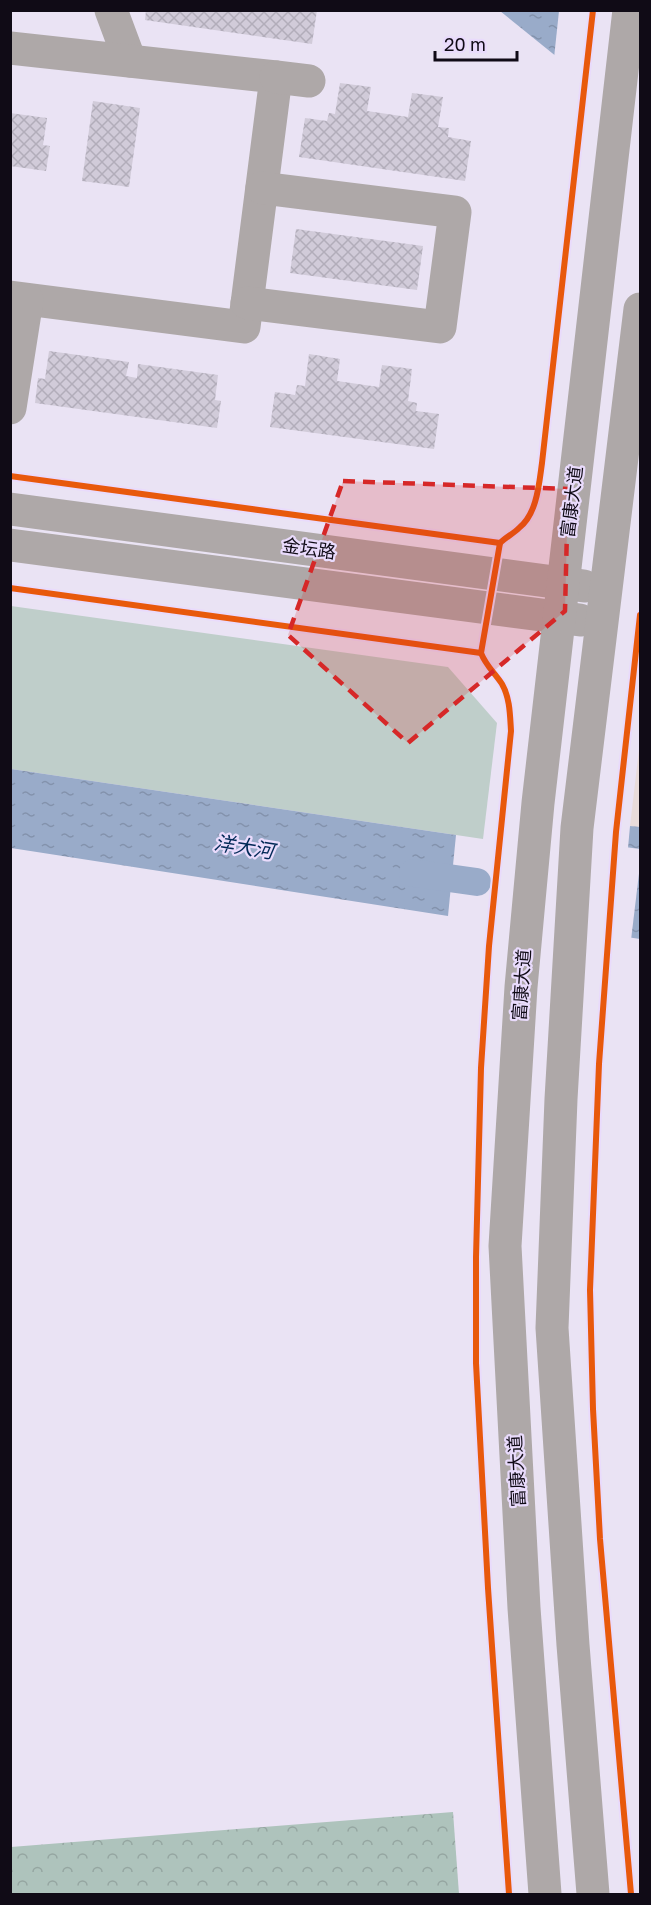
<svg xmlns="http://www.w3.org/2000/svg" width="651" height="1905" font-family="'Golos Text','Noto Sans SC',sans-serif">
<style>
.commercial{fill:#e8dbda}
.green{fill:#bfceca}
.forest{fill:url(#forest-crowns)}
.water{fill:url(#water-ripples)}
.pier{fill:#eae3f4}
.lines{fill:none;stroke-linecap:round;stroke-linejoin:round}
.canal{stroke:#99abc9;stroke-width:28}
.building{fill:url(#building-cross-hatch)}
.minor{stroke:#aea8a8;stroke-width:33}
.cycleway-casing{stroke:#e9dbfc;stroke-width:10}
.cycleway{stroke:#e8590c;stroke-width:6}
.marked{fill:#d62828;fill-opacity:0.2;stroke:#d62828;stroke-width:4.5;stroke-dasharray:12 8;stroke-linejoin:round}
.labels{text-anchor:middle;stroke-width:4.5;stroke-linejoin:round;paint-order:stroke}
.street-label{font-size:18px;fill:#100b16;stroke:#e9dbfc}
.water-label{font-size:20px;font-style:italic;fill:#002856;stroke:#e9dbfc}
</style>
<defs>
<pattern id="forest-crowns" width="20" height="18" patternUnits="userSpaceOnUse" patternTransform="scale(1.5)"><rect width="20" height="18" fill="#aec3bc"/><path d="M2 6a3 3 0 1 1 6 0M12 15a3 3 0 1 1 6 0" fill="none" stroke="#95a6a1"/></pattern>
<pattern id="water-ripples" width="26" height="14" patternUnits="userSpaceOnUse" patternTransform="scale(1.5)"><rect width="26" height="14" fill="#99abc9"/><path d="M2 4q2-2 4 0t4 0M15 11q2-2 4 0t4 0" fill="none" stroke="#8392ac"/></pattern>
<pattern id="building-cross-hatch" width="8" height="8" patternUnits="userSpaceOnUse" patternTransform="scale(1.5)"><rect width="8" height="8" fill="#d1cbd9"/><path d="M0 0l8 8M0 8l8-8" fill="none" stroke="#b2adba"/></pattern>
</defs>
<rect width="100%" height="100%" fill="#eae3f4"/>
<polygon class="commercial" points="640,741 640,827 630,826"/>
<polygon class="green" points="11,606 448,667 497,723 483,839 11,769"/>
<polygon class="forest" points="453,1812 459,1894 11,1894 11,1847"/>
<g class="water">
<polygon points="500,11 640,11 640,124"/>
<polygon points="11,769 456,835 448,916 11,848"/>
<polygon points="630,826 640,827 640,939 620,936"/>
</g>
<g class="pier">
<polygon points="559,11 640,11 640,127 554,58"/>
<polygon points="625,847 640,849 640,865 631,940 619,938 617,936"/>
</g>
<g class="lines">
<polyline class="canal" points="413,873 477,882"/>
</g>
<g class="building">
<polygon points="146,10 317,10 312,44 145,20"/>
<polygon points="340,83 371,87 367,111 408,117 412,93 443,97 438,127 449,128 448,137 471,141 465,181 299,157 305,118 327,121 329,113 335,114"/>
<polygon points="93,101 140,108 129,187 82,181"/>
<polygon points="10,113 47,118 43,145 50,146 46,171 10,166"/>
<polygon points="296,229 423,246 417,290 290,273"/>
<polygon points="49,351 129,362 126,376 137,378 138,364 218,375 215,400 221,401 217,428 35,403 38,378 45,379"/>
<polygon points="309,354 340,359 337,381 379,387 382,365 412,369 408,401 417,403 416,411 439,414 434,449 270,427 275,392 295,395 297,385 305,386"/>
</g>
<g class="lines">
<g class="minor">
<polyline points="111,10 130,61"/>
<polyline points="10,48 276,77 244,327 10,297"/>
<polyline points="276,77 309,81"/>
<polyline points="247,303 440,327 455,212 262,188"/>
<polyline points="10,408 27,300"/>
<polyline points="10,509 584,586"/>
<polyline points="10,545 580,620"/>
<polyline points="545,1894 524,1608 505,1246 521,987 538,803 629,10"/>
<polyline points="593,1894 573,1645 552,1328 561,1099 577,828 640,309"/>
</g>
<defs>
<g id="cycleway">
<polyline points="10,476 500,543"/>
<polyline points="10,588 481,653"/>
<path d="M509,1894L488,1588L476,1363V1257L481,1068L489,946L511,731C510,715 510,698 502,684C495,673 486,666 481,653L500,543C506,537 513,534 519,528C537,514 539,484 542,463L593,10"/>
<polyline points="631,1894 600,1539 593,1409 590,1290 599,1064 616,832 640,615"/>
</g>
</defs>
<use href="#cycleway" class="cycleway-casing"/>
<use href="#cycleway" class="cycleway"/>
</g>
<path class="marked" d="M343,481L568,489L565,611L408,743L288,635Z"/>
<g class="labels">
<g class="street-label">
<text transform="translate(572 502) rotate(-83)" y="6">富康大道</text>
<text transform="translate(309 549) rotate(8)" y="6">金坛路</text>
<text transform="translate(522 985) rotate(-86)" y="6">富康大道</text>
<text transform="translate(517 1471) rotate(-93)" y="6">富康大道</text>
</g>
<g class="water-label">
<text transform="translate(244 847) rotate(9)" y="7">洋大河</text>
</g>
</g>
<rect width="651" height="1905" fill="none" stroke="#100b16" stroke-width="24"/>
<path d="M435 51v9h82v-9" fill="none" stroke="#100b16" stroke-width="3"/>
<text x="444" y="51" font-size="18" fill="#100b16" stroke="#e9dbfc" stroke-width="4.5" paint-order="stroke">20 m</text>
</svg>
